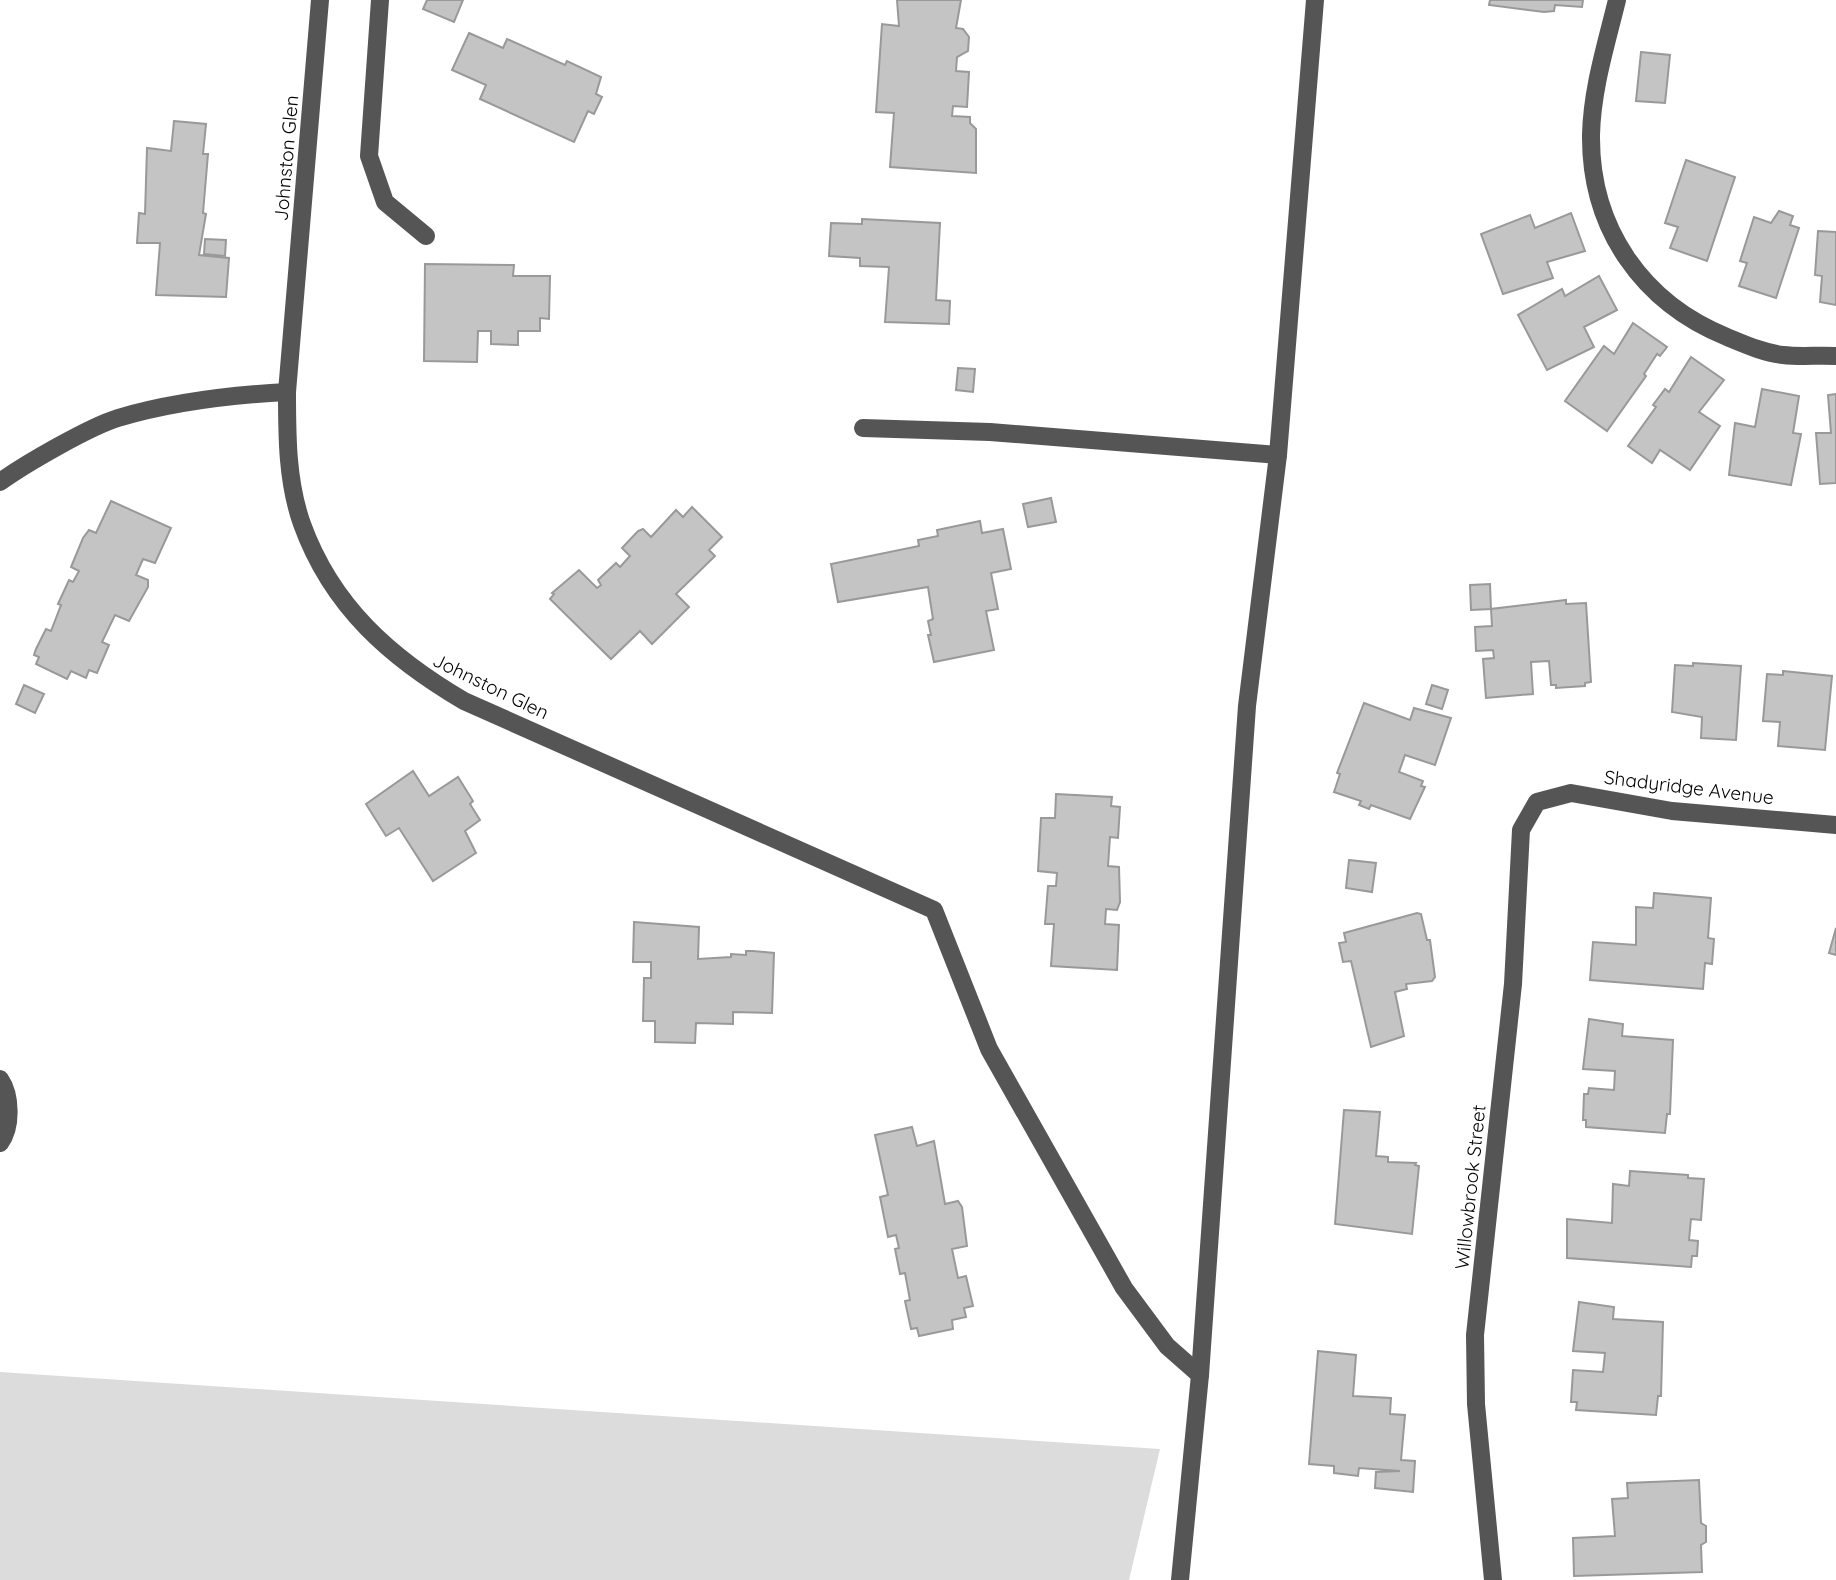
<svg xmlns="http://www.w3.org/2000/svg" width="1836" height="1580" font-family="Quicksand,sans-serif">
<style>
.green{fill:#dcdcdc}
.building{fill:#c4c4c4;stroke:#999;stroke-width:2}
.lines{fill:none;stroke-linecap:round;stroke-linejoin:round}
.minor{stroke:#555;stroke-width:18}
.labels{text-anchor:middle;stroke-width:6;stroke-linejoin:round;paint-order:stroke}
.street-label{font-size:19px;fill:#000;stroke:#fff}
</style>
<rect width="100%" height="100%" fill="#fff"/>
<polygon class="green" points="0,1372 1160,1449 1129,1580 0,1580"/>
<g class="building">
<polygon points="427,0 463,0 454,22 423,9"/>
<polygon points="897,0 961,0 956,28 963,29 969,37 968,51 957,57 956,71 969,72 967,107 953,106 952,116 970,117 970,123 976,129 976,173 890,167 894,113 876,112 882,24 899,26"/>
<polygon points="1490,0 1583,0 1582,7 1555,5 1554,11 1544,12 1489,5"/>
<polygon points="469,33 503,48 507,39 565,65 567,61 601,77 596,94 602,97 594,114 588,111 574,142 480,99 486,85 452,70"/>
<polygon points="1641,52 1670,55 1665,103 1636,101"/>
<polygon points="174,121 206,124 203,154 208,154 203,213 206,214 199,255 229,258 226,297 156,295 160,243 137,243 139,213 145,214 147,148 171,151"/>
<polygon points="1686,160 1735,177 1707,261 1670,248 1678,227 1665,223"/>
<polygon points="1779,211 1793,216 1790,225 1799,228 1776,298 1739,286 1747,263 1740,261 1754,217 1771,223"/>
<polygon points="1571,213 1585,251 1547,262 1553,278 1503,294 1481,234 1530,215 1535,228"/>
<polygon points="862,219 940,223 936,300 950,301 949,324 885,322 889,267 860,266 860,258 829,256 831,223 862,224"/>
<polygon points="1818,231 1836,232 1836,305 1820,302 1822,276 1815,275"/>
<polygon points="205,239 226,240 225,256 204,254"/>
<polygon points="425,264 514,265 513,276 550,276 549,319 540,318 540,331 518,331 518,345 491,344 491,331 478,331 477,362 424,361"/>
<polygon points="1599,276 1617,310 1584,327 1594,347 1547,370 1518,315 1562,289 1565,296"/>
<polygon points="1633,323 1667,347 1660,356 1657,354 1644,374 1646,376 1607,431 1565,401 1604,346 1614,354"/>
<polygon points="1691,357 1724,380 1699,412 1720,426 1690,470 1660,450 1652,463 1628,446 1656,407 1653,405 1665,389 1669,392"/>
<polygon points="958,368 975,369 973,392 956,390"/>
<polygon points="1762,389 1799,396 1793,433 1801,434 1791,485 1729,475 1735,423 1755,427"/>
<polygon points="1836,394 1836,483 1820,484 1816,433 1831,433 1828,395"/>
<polygon points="1051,498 1056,522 1028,527 1023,504"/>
<polygon points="111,501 171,528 155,563 143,559 136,575 148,580 148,587 129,621 115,615 102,642 109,645 97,673 89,670 86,678 71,671 67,679 36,664 39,657 34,655 36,649 46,629 51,631 61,605 58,604 69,580 73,582 79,571 71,567 83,538 89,530 96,533"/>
<polygon points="692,507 722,537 709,550 715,556 676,594 689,607 652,644 640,631 611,659 550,599 554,594 552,593 579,570 597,588 601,585 598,580 616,563 620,567 630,556 622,548 638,531 643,529 651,537 676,510 683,517"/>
<polygon points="980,521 982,533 1003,529 1011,569 991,573 998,609 986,611 994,650 934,662 928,635 931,635 928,621 933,619 928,587 838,602 831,564 919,546 918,540 938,536 937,530"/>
<polygon points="1490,584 1491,609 1471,610 1470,585"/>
<polygon points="1566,600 1566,604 1586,603 1591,682 1585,683 1585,686 1556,688 1556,685 1551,685 1549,661 1531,662 1533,694 1486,698 1483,659 1494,658 1493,650 1476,651 1475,627 1492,626 1491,609"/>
<polygon points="1693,663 1741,666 1736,740 1701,738 1702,717 1672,712 1675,665 1693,666"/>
<polygon points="1783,671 1832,676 1825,750 1778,746 1780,722 1763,721 1767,674 1783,675"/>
<polygon points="24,685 44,694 35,713 16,704"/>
<polygon points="1432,685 1448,690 1442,709 1426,704"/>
<polygon points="1364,703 1410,720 1414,708 1451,718 1435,765 1405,755 1399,772 1423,781 1421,786 1425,787 1410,819 1371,805 1369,809 1359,805 1361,801 1334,792 1340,774 1337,773"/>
<polygon points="413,771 429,796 458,777 473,801 470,804 480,820 465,831 476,853 433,881 399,828 386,836 366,804"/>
<polygon points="1056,794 1112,797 1111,806 1120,807 1118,838 1110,837 1108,866 1119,867 1120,902 1117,910 1106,909 1105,924 1119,925 1117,970 1051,966 1054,924 1045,924 1048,886 1056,886 1057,873 1038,871 1041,818 1055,818"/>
<polygon points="1349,860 1376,863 1372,892 1346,888"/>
<polygon points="1654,893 1711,898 1708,938 1714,939 1712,964 1705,963 1703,989 1590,980 1593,942 1636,945 1636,907 1653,908"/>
<polygon points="1417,913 1421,914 1427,940 1430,940 1435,977 1432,981 1406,984 1407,989 1395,992 1404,1036 1371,1047 1351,961 1343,962 1339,943 1346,942 1344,933"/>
<polygon points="634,922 699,927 698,959 731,957 731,954 746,955 746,951 753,951 774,953 772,1013 733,1012 733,1024 696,1023 695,1043 655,1042 655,1021 643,1021 644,978 651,978 651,962 633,962"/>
<polygon points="1836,928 1836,955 1829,953"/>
<polygon points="1589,1019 1623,1024 1622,1036 1673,1040 1670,1114 1667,1114 1665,1133 1586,1127 1586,1120 1583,1120 1584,1094 1588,1094 1589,1088 1614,1090 1615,1071 1583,1069"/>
<polygon points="1344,1110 1380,1112 1376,1156 1388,1157 1388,1162 1416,1163 1415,1165 1419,1166 1412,1234 1335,1224"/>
<polygon points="912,1127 917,1146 934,1141 945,1204 958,1201 962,1207 967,1246 952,1249 958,1278 966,1276 973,1306 964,1308 966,1317 952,1320 953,1329 919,1336 917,1328 911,1329 905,1301 910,1300 905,1273 900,1274 895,1249 899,1248 896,1235 888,1237 880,1197 888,1195 875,1135"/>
<polygon points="1630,1171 1688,1175 1688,1178 1704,1179 1701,1220 1691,1219 1689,1240 1698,1241 1697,1256 1692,1256 1691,1267 1567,1258 1567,1219 1612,1223 1613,1184 1629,1186"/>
<polygon points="1579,1302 1614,1307 1613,1319 1663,1322 1661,1396 1658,1396 1656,1415 1576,1410 1577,1402 1571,1402 1573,1370 1603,1372 1605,1353 1573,1351"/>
<polygon points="1318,1351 1356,1355 1353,1396 1391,1398 1390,1414 1405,1415 1401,1460 1415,1461 1413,1492 1375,1488 1376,1472 1400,1471 1359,1468 1358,1476 1334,1473 1334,1466 1309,1464"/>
<polygon points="1699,1480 1701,1523 1706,1526 1706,1542 1701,1545 1702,1572 1574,1576 1573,1538 1615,1536 1612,1499 1628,1498 1627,1483"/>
</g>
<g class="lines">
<g class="minor">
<path d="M320,0L287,392C287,436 287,482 302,524C332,607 391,658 464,701L934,910L989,1049L1124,1288L1167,1346L1200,1375"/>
<polyline points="380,0 369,156 385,202 426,236"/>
<path d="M1617,0C1606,45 1592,89 1591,135C1590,229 1643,303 1727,337C1744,344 1764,353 1783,355C1800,357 1819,355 1836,356"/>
<polyline points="863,428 990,432 1278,455"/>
<path d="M0,482C25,464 89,427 118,418C172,402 230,395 287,392"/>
<path d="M0,1079C11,1095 12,1127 0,1143"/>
<polyline points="1180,1580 1200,1375 1247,706 1278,455 1315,0"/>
<polyline points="1493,1580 1476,1404 1475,1335 1513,984 1521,830 1537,802 1571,793 1672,811 1836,825"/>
</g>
</g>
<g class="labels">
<g class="street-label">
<text transform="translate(286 158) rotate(-85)" y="7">Johnston Glen</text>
<text transform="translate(491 686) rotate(26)" y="7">Johnston Glen</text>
<text transform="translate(1689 787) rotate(7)" y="7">Shadyridge Avenue</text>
<text transform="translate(1470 1187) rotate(-84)" y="7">Willowbrook Street</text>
</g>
</g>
</svg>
